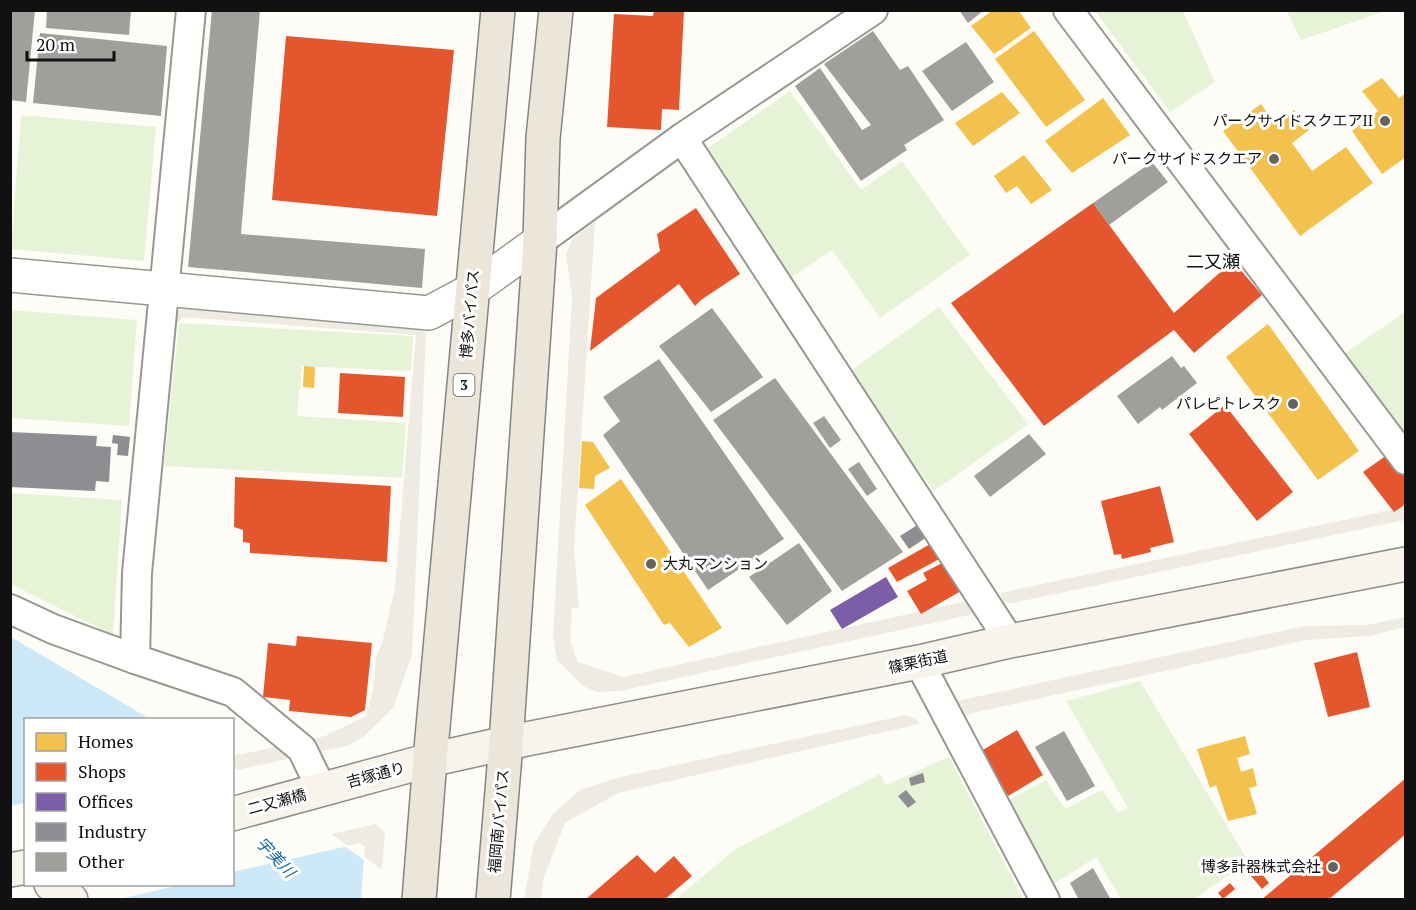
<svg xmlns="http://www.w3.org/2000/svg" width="1416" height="910" font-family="'PT Serif','Noto Sans JP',serif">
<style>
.green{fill:#e7f3d7}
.plaza{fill:#edebe2}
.water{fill:#cde8f7}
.pier{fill:#fdfcf7}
.homes{fill:#f2c14e}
.shops{fill:#e4572e}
.offices{fill:#7b5ea7}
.industry{fill:#8d8d92}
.building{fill:#a19f9c}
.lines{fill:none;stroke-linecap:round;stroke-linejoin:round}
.minor-casing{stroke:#979795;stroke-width:32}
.tertiary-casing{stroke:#979795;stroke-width:36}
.secondary-casing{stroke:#8e8d8b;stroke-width:36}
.trunk-casing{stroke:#858482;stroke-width:36}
.minor{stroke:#fffffe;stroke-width:28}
.tertiary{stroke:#fffffe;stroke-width:33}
.secondary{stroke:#f6f4eb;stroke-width:33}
.trunk{stroke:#ece5da;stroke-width:33}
.poi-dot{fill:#646362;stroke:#fff;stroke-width:2}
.labels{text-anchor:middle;stroke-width:6;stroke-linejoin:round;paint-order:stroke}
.shield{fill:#fff;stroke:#585858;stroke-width:1.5}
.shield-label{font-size:14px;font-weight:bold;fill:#111}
.poi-label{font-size:15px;fill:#111;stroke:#fff;text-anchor:end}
.street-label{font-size:15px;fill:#111;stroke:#fff}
.water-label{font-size:16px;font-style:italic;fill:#1768a6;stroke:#fff}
.quarter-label{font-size:18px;fill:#111;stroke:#fff}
</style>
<rect width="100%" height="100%" fill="#fdfcf7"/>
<g class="green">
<polygon points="1095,11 1183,11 1215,82 1170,112"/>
<polygon points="1287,11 1386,11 1301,40"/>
<polygon points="790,91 861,190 902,161 970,255 880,318 832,250 786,281 701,153"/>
<polygon points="21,115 156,127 144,261 11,249"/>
<polygon points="939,307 1028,424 934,491 845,375"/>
<polygon points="11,310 137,320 129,426 11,418"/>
<polygon points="1405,312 1405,437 1345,353"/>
<polygon points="179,323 413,336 411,371 302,366 297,416 406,423 402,478 164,466"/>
<polygon points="10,493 122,500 113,635 11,584"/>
<polygon points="1140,681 1248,861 1195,899 1121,899 1096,857 1051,886 1007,801 1046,780 1065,809 1102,790 1118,813 1128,808 1066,701"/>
<polygon points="949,757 1023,899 675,900 734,850 880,774 886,785"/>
</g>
<g class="plaza">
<polygon points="595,222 574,550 579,609 572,607 570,640 578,662 623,677 976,599 975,612 965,616 619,691 597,692 583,686 557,660 553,637 572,297 566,255 572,239"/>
<polygon points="181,308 419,327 426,334 412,655 393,708 363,737 346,746 233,771 233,756 325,736 366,716 373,691 376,658 383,640 395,587 416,335 183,317 176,325 176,315"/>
<polygon points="1405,507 1405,520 1013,603 1004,602 1000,593"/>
<polygon points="1405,617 1405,627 1369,636 1306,640 945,719 948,706 956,701 1305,626 1367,625"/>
<polygon points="906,715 916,719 919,724 618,793 565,823 544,877 541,899 524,899 534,844 553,814 580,790 616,778"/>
<polygon points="376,824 385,833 379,899 361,899 365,847 360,843 233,872 232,856"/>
</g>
<g class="water">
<polygon points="11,637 150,719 26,720 25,830 11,819"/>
<polygon points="233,770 421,899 120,900 100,885 232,884"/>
</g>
<g class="pier">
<polygon points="232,767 234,767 348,846 233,872"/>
<polygon points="26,803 26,833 25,833 10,823 10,806"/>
<polygon points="364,857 422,897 424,900 361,900"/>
<polygon points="97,884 180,884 180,885 115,900"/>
</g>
<g class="homes">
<polygon points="993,10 1018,10 1031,28 994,54 971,26"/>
<polygon points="1034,31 1085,100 1046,127 995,59"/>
<polygon points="1382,78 1399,98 1406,93 1406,157 1382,174 1352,131 1378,111 1362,91"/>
<polygon points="1002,92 1020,113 973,146 955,123"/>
<polygon points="1103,98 1130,135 1072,173 1045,141"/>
<polygon points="1261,104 1275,124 1294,110 1309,130 1292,143 1312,171 1346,147 1373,183 1300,236 1223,131"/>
<polygon points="1024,155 1052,190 1031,204 1017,186 1006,193 994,176"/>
<polygon points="1268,324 1359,451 1318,480 1226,357"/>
<polygon points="304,366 315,367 314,388 303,387"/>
<polygon points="582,441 593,442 610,468 595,476 594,489 579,488"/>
<polygon points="621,479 722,628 689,647 670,623 664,625 585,505"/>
<polygon points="1245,736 1250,754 1237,758 1241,772 1253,768 1257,786 1249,788 1257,814 1228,821 1216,785 1210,788 1197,749"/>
</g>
<g class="shops">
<polygon points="654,10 684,10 679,110 662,109 661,130 607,127 614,14 653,16"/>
<polygon points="286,36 454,50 437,216 272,200"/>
<polygon points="1093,203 1174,313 1233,261 1262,295 1194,353 1174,330 1044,426 951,303"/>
<polygon points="696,208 740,274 701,300 695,306 679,284 590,351 596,298 660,251 657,234"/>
<polygon points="340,373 405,377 403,417 338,413"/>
<polygon points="1225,405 1293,492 1257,521 1189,434"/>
<polygon points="1387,455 1406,478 1406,504 1394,512 1363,472"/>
<polygon points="235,477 391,486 387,562 250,553 250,543 243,542 243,530 234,527"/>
<polygon points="1160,486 1174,542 1150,548 1151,552 1122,559 1121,554 1114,555 1101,501"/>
<polygon points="932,543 941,558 897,582 888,568"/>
<polygon points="944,562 961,591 921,614 907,591 927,580 923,573"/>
<polygon points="297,636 372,643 365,710 351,717 289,711 290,700 263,697 268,643 296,646"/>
<polygon points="1357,652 1370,707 1328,717 1314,663"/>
<polygon points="1017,730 1043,775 1008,796 981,751"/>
<polygon points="1406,778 1406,834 1328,900 1261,900"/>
<polygon points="637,855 655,873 674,856 692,876 664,900 585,900"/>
<polygon points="1259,870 1269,883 1262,889 1251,876"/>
<polygon points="1230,883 1235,889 1223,899 1218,893"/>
</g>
<polygon class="offices" points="886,577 898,597 842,629 830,610"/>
<g class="industry">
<polygon points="10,432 97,436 96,446 111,447 109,482 96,481 95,491 10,487"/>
<polygon points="113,435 130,437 128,456 117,455 118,444 112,443"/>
<polygon points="919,524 927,537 909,549 900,536"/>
<polygon points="923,773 925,782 911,786 909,778"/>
<polygon points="906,790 916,802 908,808 898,796"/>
</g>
<g class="building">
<polygon points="10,10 35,10 26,102 10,100"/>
<polygon points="47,10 131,10 129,35 46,28"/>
<polygon points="212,10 260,10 241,234 425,249 422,288 188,267"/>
<polygon points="959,10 984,10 968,23"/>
<polygon points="873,31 900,70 908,66 944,120 904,145 907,150 861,181 795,86 820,68 862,130 871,125 824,64"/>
<polygon points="40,33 167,46 161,116 33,103"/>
<polygon points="966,42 994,82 952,111 922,71"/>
<polygon points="1152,162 1168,182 1109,225 1093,203"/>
<polygon points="712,308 763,377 711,412 659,346"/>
<polygon points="1172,356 1181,368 1184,366 1197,383 1162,410 1160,407 1138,424 1117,396"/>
<polygon points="659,359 784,539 708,590 603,435 620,421 603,397"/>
<polygon points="775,378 903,552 842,591 713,420"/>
<polygon points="824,416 841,440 830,448 813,423"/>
<polygon points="1029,434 1046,454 990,497 974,476"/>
<polygon points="859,462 877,489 867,496 848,469"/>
<polygon points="799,543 832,591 787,625 749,577"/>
<polygon points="1064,731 1095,786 1067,801 1035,747"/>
<polygon points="1093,868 1111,900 1079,900 1070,883"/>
</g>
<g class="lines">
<defs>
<g id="minor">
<polyline points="1068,10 1406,460"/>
<polyline points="682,138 1010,641"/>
<polyline points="540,241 682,138 873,10"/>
<polyline points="10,609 53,629 135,659 233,692 302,749 322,790"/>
<polyline points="135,659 137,573 191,10"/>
<polyline points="919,662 1045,900"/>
</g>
<polyline id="tertiary" points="10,275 429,313 472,290 540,241"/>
<g id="secondary">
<polyline points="232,814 430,760 506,743 919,662 1010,641 1406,564"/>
<polyline points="10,870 26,867"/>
<polyline points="51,884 71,900"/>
</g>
<g id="trunk">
<polyline points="419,900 430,760 498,10"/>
<polyline points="493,900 506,743 540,241 543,138 556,10"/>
</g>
</defs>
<use href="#minor" class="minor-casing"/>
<use href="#tertiary" class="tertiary-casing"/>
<use href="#secondary" class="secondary-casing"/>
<use href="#trunk" class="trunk-casing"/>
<use href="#minor" class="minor"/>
<use href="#tertiary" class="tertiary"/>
<use href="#secondary" class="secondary"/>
<use href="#trunk" class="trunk"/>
</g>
<g class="poi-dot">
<circle cx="1385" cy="121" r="6"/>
<circle cx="1274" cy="159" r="6"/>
<circle cx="1293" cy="404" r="6"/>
<circle cx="651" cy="564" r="6"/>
<circle cx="1333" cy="867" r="6"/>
</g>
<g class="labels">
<rect class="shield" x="453.5" y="374" width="21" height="22" rx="4.5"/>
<g class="shield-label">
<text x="464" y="390">3</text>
</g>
<g class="poi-label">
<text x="1373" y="126">パークサイドスクエアII</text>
<text x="1262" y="164">パークサイドスクエア</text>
<text x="1281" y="409">パレピトレスク</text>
<text x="663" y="569" text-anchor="start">大丸マンション</text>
<text x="1321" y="872">博多計器株式会社</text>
</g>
<g class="street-label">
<text transform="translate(470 314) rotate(-85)" y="5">博多バイパス</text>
<text transform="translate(918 662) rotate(-12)" y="5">篠栗街道</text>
<text transform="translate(376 775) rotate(-15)" y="5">吉塚通り</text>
<text transform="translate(277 802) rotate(-15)" y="5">二又瀬橋</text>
<text transform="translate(499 821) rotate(-85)" y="5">福岡南バイパス</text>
</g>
<g class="water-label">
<text transform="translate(276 857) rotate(47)" y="6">宇美川</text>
</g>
<g class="quarter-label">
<text x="1213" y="268">二又瀬</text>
</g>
</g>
<rect width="1416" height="910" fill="none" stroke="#111111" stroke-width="24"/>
<rect x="24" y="718" width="210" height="168" fill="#ffffff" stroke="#a0a0a0" stroke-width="1.5"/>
<rect x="36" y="733" width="30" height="18" fill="#f2c14e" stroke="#a0a0a0" stroke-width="1.5"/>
<text x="78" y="748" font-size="18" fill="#111111">Homes</text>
<rect x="36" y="763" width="30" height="18" fill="#e4572e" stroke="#a0a0a0" stroke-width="1.5"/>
<text x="78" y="778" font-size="18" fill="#111111">Shops</text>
<rect x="36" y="793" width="30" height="18" fill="#7b5ea7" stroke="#a0a0a0" stroke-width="1.5"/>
<text x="78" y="808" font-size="18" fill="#111111">Offices</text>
<rect x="36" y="823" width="30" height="18" fill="#8d8d92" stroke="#a0a0a0" stroke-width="1.5"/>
<text x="78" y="838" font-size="18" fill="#111111">Industry</text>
<rect x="36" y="853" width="30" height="18" fill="#a19f9c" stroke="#a0a0a0" stroke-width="1.5"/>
<text x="78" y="868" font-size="18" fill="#111111">Other</text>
<path d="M27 51v9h87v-9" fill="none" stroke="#111111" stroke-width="3"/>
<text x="36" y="51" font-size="18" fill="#111111" stroke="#ffffff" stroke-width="4.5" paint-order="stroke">20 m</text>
</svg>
